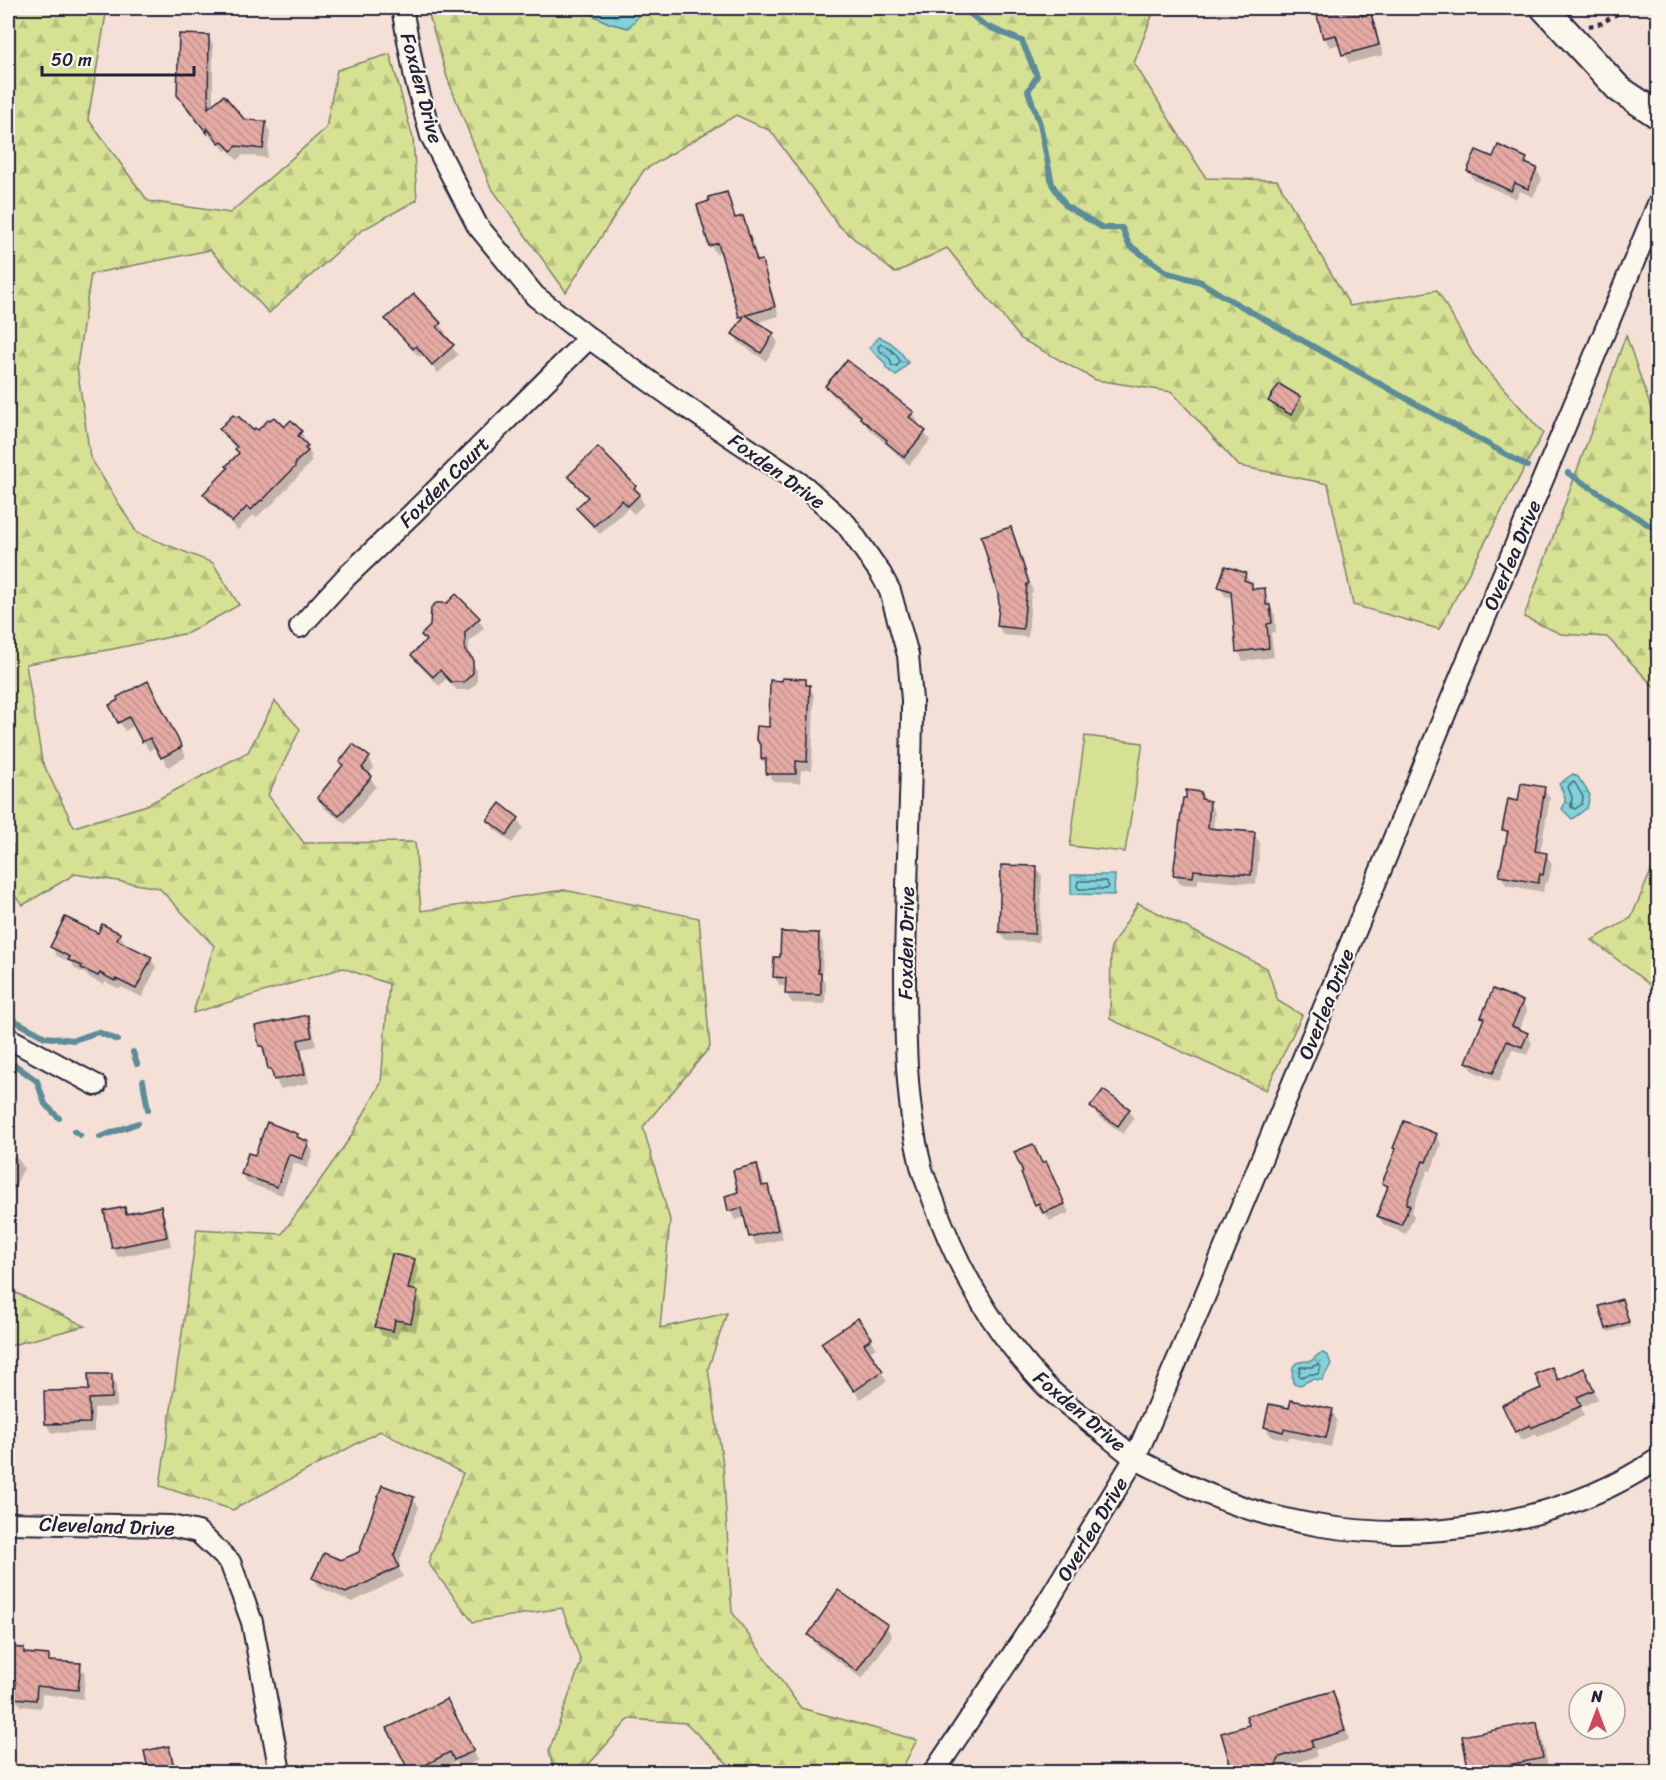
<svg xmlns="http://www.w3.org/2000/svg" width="1666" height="1780" font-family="Sriracha,sans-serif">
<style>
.forest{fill:url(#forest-firs);stroke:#7c8268;stroke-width:1.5}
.pitch{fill:#d6e194;stroke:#7c8268;stroke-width:1.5}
.water{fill:url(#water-ripples);stroke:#5b8c9a;stroke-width:1.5}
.shadow{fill:#0003}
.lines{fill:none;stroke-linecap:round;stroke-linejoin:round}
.shore{stroke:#48687a;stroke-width:1.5}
.stream{stroke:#5b8c9a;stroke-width:6}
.building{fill:url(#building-back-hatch);stroke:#22223b;stroke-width:1.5}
.minor-casing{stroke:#22223b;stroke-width:24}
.tertiary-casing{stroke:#22223b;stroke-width:30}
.path{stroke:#22223b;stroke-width:4;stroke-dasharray:4.5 4.5;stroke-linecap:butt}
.minor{stroke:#fbf7ec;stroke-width:20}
.tertiary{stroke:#fbf7ec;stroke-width:26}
.labels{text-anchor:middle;stroke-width:4.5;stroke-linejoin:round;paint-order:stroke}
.street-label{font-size:20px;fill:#22223b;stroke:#fbf7ec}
</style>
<defs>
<pattern id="forest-firs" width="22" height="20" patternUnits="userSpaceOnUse" patternTransform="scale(1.5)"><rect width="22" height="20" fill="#d6e194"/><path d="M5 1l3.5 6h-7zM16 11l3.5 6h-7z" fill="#b7c180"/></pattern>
<pattern id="water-ripples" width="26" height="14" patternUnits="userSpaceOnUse" patternTransform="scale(1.5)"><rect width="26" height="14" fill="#81d2d9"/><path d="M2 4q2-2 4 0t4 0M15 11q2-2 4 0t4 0" fill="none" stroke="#6fb4bb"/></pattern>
<pattern id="building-back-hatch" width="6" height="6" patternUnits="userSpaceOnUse" patternTransform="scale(1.5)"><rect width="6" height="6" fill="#e4aaa3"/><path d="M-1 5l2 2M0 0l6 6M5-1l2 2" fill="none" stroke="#c3928d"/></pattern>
</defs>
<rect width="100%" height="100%" fill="#f4e0d6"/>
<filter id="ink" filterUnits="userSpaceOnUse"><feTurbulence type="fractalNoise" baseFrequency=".0167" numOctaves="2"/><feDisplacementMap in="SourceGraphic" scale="12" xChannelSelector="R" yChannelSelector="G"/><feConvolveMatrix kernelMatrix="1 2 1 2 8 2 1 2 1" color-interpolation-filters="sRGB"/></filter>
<g filter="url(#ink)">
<g class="forest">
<polygon points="8,8 107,8 88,119 148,201 230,213 326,128 337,70 390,54 413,138 417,200 362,230 269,313 210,250 91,274 77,366 90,457 137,533 213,563 239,605 188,633 113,649 26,664 42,761 74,827 147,805 248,752 275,701 300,729 268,795 304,843 415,842 421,911 564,890 699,918 710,1047 643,1127 670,1220 660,1328 727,1313 708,1369 723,1464 732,1612 801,1708 917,1740 900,1772 736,1772 686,1723 629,1719 582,1772 554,1772 549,1751 581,1662 562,1608 473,1622 428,1563 463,1473 380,1431 233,1510 160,1486 197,1229 282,1234 350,1138 381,1083 389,984 343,968 193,1013 214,946 159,888 75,874 23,905 9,890 14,846 8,839"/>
<polygon points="427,8 578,8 609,23 628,28 646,8 1155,8 1134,63 1206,178 1277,180 1350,306 1437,290 1474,355 1543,433 1439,629 1353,605 1328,484 1239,466 1172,392 1096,380 1021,339 947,248 895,273 838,225 771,131 736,115 644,170 566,292 490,186 447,77"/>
<polygon points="1626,335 1658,429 1658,691 1607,637 1561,634 1524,617"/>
<polygon points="1658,855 1658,991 1592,940 1631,918"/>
<polygon points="1138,903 1267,968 1278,1001 1302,1015 1266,1090 1110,1019 1111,947"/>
<polygon points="8,1289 85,1326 8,1346"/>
</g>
<polygon class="pitch" points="1085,736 1143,743 1125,852 1070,846"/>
<g class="water">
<polygon points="578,8 646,8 628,28 609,23"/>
<path d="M879,337C893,342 900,350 908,363L896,376L886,368L885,363L869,348Z"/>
<path d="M1573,774L1578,777L1590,795L1587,808L1572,819L1562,809C1568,799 1564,794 1559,784Z"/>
<polygon points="1071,875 1115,875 1114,895 1071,894"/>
<path d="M1323,1353L1328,1356L1331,1364L1322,1380L1312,1379L1300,1385L1293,1383C1291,1364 1292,1361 1311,1361L1319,1354Z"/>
</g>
<g class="shadow">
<polygon points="1316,8 1360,8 1364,17 1370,15 1375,24 1383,55 1349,63 1340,44 1330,47 1324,37"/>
<polygon points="208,36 213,45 213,106 243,121 265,123 270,132 267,158 243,155 237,160 228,149 225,151 212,134 212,139 178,95"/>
<polygon points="1493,159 1526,159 1530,167 1536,169 1542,179 1533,197 1520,191 1516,199 1474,180 1468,171"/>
<polygon points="726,193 736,219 742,218 747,227 758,262 761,262 766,271 779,316 755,323 773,334 778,343 766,361 739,343 734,334 743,320 722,252 716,254 711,245"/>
<polygon points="414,296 440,324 446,333 443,335 458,355 438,373 422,355 419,357 393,328 387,319"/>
<polygon points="827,386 913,413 918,422 916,425 924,432 930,441 909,465 867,427 865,422 832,395"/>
<polygon points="1300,398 1306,407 1296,423 1275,411 1270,401"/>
<polygon points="291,422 301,432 306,442 304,444 312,456 310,458 312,461 268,509 266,508 256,518 253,515 238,530 210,503 205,494 229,469 240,454 221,430 258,433 284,429"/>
<polygon points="570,476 634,487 644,504 634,514 628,508 600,534 584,518 578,508 588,499 575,485"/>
<polygon points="1011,529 1016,538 1033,592 1031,593 1028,637 1003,635 998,626"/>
<polygon points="1245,574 1255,591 1264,590 1275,616 1276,632 1271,633 1274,657 1243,661 1238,651 1233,598 1225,596 1220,587"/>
<polygon points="478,619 484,628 469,642 469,658 477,670 477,683 469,690 457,690 446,679 439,686 418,664 413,655 426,642 423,636"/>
<polygon points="805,680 814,695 812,770 801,770 800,783 773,782 762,758 770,728"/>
<polygon points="153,692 186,757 168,767 156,746 149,751 135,725 125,731 111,706"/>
<polygon points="354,746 369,758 374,768 368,775 376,786 345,824 324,808 318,798 344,767 341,762"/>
<polygon points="1544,789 1550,798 1540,853 1546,854 1552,864 1548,883 1545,882 1543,892 1506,885 1501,875 1508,837 1504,830 1519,803"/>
<polygon points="1201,793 1215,812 1213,830 1254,834 1260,843 1256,884 1198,879 1198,885 1180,884 1175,875"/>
<polygon points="518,819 523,828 512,843 494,829 489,820"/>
<polygon points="1036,867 1042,876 1039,942 1006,941 1000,932"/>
<polygon points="119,934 125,943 124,945 151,958 156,968 142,997 121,987 120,989 105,982 104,985 88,977 86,974 75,969 72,963 57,956 52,947 98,935"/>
<polygon points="818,934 823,943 822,978 826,984 825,1004 792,1003 787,994 787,986 780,986 775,977"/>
<polygon points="1522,1002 1527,1011 1519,1030 1527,1034 1532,1043 1527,1055 1512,1049 1499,1082 1473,1071 1467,1062 1485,1020 1483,1017"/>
<polygon points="307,1016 312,1025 316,1046 302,1049 309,1083 280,1089 261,1046"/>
<polygon points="1092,1107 1129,1110 1134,1119 1123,1134 1098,1116"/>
<polygon points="297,1135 300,1140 308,1143 313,1152 307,1168 294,1163 282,1195 247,1183 242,1173 256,1157"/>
<polygon points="1436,1135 1441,1144 1431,1171 1428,1170 1411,1212 1414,1216 1406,1234 1384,1225 1378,1216 1388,1191 1384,1183 1396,1151 1395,1148"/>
<polygon points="8,1153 18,1159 24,1168 8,1200"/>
<polygon points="1042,1165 1051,1172 1069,1213 1050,1221 1044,1212 1041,1213 1036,1204"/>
<polygon points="756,1166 762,1175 765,1187 767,1187 772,1196 783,1239 756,1245 751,1236 746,1217 735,1220 730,1210"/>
<polygon points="160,1208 165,1217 171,1246 118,1257 113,1248 124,1209 128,1215"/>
<polygon points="414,1260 419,1269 414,1292 417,1293 422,1302 416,1332 400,1328 397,1339 382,1336 377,1327"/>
<polygon points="1623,1305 1630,1326 1609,1332 1607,1329"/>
<polygon points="871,1339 876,1348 868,1353 887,1381 860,1399 828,1352"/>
<polygon points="111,1375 116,1384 117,1407 94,1408 94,1432 52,1433 46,1424"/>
<polygon points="1589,1379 1598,1399 1581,1407 1584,1416 1538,1437 1536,1434 1521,1441 1504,1406 1558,1382"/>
<polygon points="1290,1410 1332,1411 1337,1420 1331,1447 1289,1437 1288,1440 1271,1436 1265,1427"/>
<polygon points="413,1498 419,1507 398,1566 403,1577 352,1602 319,1587 314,1578 341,1562 360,1553"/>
<polygon points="886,1626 892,1636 862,1679 815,1644 810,1635"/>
<polygon points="8,1648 23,1650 26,1655 48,1657 51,1662 80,1665 85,1674 83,1699 42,1694 41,1708 21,1706 18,1702 8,1701"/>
<polygon points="1332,1692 1338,1701 1349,1740 1315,1750 1317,1756 1285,1766 1281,1772 1236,1772 1232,1766 1251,1726"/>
<polygon points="452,1710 477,1760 461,1769 456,1761 433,1772 411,1772 389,1729"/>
<polygon points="1536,1724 1541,1733 1548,1767 1521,1772 1471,1772"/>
<polygon points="168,1747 173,1756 177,1772 150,1772"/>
</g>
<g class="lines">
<g class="shore">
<path d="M881,344C889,347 896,354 900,361L897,366H892L890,359L879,350L878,347Z"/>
<polygon points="1572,782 1575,783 1583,797 1582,804 1575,809 1571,807 1572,797 1568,787"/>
<polygon points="1078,881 1106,881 1109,887 1106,889 1079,889 1077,886"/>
<polygon points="1318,1364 1321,1367 1318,1374 1311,1374 1301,1377 1299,1375 1300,1367 1312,1367"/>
</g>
<g class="stream">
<polyline points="963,8 984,25 1022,41 1037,76 1028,91 1040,124 1052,184 1066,206 1103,228 1122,228 1129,245 1168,273 1201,282 1223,296 1527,466"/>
<polyline points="1568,473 1658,531"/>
<polyline points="1658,937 1653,943 1658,971"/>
<polyline points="8,1017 45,1037 74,1040 98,1032 117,1040"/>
<polyline points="133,1052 137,1064"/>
<polyline points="8,1060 37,1081 45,1104 59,1118"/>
<polyline points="143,1081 148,1110"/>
<polyline points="74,1131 80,1135"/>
<polyline points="100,1137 138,1123"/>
</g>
</g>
<g class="building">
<polygon points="1315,8 1360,8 1362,16 1371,13 1379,45 1342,55 1336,35 1323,38"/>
<polygon points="179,34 209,35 208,108 224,95 244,119 266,122 263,149 237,146 231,151 222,141 219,143 207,128 207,133 177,95"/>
<polygon points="1498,145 1527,158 1525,163 1537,168 1528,189 1515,183 1511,191 1467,171 1476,150 1493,157"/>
<polygon points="727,192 735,218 743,216 757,261 762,260 775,307 746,315 774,333 761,353 732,334 744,316 739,317 718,243 709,246 697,205 709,201 708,197"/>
<polygon points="414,294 441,323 437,327 454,345 432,365 416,346 413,349 385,319"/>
<polygon points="847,360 914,412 909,417 926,431 904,457 886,442 887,440 860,418 861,416 825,386"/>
<polygon points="1279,384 1301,397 1291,415 1268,401"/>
<polygon points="233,415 236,417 238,416 253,430 255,428 258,430 269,419 270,420 274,417 284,427 291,420 302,431 298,436 308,446 305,448 308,451 296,462 295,467 262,501 261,500 251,510 247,507 232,522 203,494 228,468 226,466 239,453 235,449 237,447 219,429"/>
<polygon points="598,447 636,486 634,488 640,494 628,506 622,500 594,526 576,508 588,497 568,476"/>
<polygon points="1011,527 1029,583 1027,584 1023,629 997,626 999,606 998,594 981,536"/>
<polygon points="1225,566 1246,573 1244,580 1252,583 1252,589 1265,588 1266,605 1270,605 1272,623 1267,624 1269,648 1236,652 1231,591 1218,587"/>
<polygon points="456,594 480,618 465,632 465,651 473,659 473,673 464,682 451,682 440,670 433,677 411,655 426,640 421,635 430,626 431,608 436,603 447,603"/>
<polygon points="782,678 806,679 806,685 810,685 807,762 796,761 796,774 766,774 766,759 761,759 761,747 756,738 757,726 769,727 770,680 782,681"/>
<polygon points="148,681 182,747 161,758 150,738 142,742 129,717 118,723 109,705 118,700 117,697"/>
<polygon points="353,744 370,757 362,768 372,776 339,816 317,798 343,765 339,762"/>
<polygon points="1521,783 1545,787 1535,851 1547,853 1543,875 1540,874 1538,883 1499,876 1508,831 1502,830 1508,799 1518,801"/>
<polygon points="1186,790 1201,792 1201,799 1210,801 1208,828 1255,832 1251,875 1194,870 1193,877 1173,875 1183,798 1186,798"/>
<polygon points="500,803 519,818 507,835 487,820"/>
<polygon points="1001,865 1037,866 1035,934 999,932"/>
<polygon points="65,917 98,933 102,924 120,933 117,940 152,957 136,989 116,979 115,981 100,973 98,976 81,968 82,966 68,960 70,957 50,947"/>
<polygon points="781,932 819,933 818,973 821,973 821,995 785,994 786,978 773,977 774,957 780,957"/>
<polygon points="1493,989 1523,1001 1512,1026 1528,1033 1522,1047 1507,1041 1493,1073 1466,1062 1484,1018 1481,1017"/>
<polygon points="308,1015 312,1037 298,1040 305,1074 274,1080 271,1069 268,1069 263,1046 259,1046 255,1026"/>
<polygon points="1103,1090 1130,1109 1118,1126 1090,1107"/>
<polygon points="1404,1121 1437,1134 1426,1162 1423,1161 1406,1204 1410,1206 1401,1225 1377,1216 1388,1186 1382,1183 1396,1149 1393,1148"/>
<polygon points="267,1122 298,1134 297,1137 309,1142 302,1159 289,1154 277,1187 241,1174 248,1153 255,1155"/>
<polygon points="1033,1144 1042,1163 1046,1161 1065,1204 1043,1213 1039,1203 1035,1205 1021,1173 1023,1172 1014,1152"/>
<polygon points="757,1164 762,1186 768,1185 778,1230 749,1237 742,1208 728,1211 725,1196 738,1192 733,1170"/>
<polygon points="161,1206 167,1237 112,1248 104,1211 125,1207 126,1214"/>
<polygon points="392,1254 415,1259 408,1289 418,1291 411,1323 395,1320 393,1331 375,1327"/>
<polygon points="1622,1299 1629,1322 1606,1329 1599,1306"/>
<polygon points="858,1318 872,1338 864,1344 883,1371 854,1391 821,1343"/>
<polygon points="1552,1367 1558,1380 1584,1368 1594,1390 1577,1397 1581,1406 1531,1428 1530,1425 1515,1432 1502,1405 1541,1388 1535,1374"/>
<polygon points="88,1374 112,1374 112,1398 89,1399 90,1423 45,1424 44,1391 89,1390"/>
<polygon points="1291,1400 1333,1409 1326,1438 1284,1429 1283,1432 1264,1427 1269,1404 1289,1408"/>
<polygon points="382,1485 414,1497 394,1556 399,1567 346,1593 312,1578 324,1553 341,1560 359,1552"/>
<polygon points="838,1590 888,1625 857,1671 808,1635"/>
<polygon points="8,1647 24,1648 24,1653 49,1655 49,1661 81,1663 78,1690 37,1686 36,1700 14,1698 16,1683 8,1682"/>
<polygon points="1333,1691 1345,1731 1311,1741 1313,1747 1280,1757 1273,1770 1263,1765 1238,1773 1236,1765 1231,1767 1221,1733 1249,1725 1246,1716"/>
<polygon points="447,1699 474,1751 454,1760 450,1752 410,1773 387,1728"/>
<polygon points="1537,1722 1543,1758 1469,1773 1462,1736"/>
<polygon points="169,1746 175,1773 149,1773 144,1751"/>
</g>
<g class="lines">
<defs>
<g id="minor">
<path d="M402,8L415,78L431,136L477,225L535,296L589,338L676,400L804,486L846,524L881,574L890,591L908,655L912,700C912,789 906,877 905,965C905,1032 905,1101 921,1166C924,1178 929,1188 933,1199C957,1268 993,1330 1043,1383C1057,1398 1075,1410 1091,1423C1106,1434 1120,1447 1135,1458C1144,1464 1156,1469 1166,1474C1263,1526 1375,1543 1483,1525C1545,1515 1606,1494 1658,1459"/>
<polyline points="300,627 345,578 412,514 589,338"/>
<polyline points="8,1038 96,1085"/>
<polyline points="8,1523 171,1526 198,1532 230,1562 252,1622 280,1772"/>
<polyline points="934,1772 1047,1603 1135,1458 1204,1298 1467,661 1658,204"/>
</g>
<polyline id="tertiary" points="1544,8 1619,89 1658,115"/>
</defs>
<use href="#minor" class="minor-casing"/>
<use href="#tertiary" class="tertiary-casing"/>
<polyline class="path" points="1589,26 1602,23 1627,8"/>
<use href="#minor" class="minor"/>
<use href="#tertiary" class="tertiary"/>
</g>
</g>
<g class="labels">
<g class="street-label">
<text transform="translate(422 88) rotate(75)" y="7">Foxden Drive</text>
<text transform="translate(777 471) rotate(36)" y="7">Foxden Drive</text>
<text transform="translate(444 482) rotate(-45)" y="7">Foxden Court</text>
<text transform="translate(1512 555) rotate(-67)" y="7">Overlea Drive</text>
<text transform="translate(906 943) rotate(-89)" y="7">Foxden Drive</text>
<text transform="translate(1326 1004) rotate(-68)" y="7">Overlea Drive</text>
<text transform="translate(1080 1411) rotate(40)" y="7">Foxden Drive</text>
<text transform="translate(107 1526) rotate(2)" y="7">Cleveland Drive</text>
<text transform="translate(1092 1529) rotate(-59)" y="7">Overlea Drive</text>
</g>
</g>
<rect width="1666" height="1780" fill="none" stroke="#fbf7ec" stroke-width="30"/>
<rect x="15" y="15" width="1636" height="1750" fill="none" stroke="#22223b" stroke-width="2" filter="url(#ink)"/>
<g transform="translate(1597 1711)"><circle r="28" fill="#fbf7ec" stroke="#a4a2a5" stroke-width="1.5"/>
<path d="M0-4.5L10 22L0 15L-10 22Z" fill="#d1495b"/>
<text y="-9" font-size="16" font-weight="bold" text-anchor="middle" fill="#22223b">N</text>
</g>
<path d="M42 66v9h152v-9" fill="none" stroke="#22223b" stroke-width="3"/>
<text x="51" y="66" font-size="18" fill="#22223b" stroke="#fbf7ec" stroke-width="4.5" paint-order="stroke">50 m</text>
</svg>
